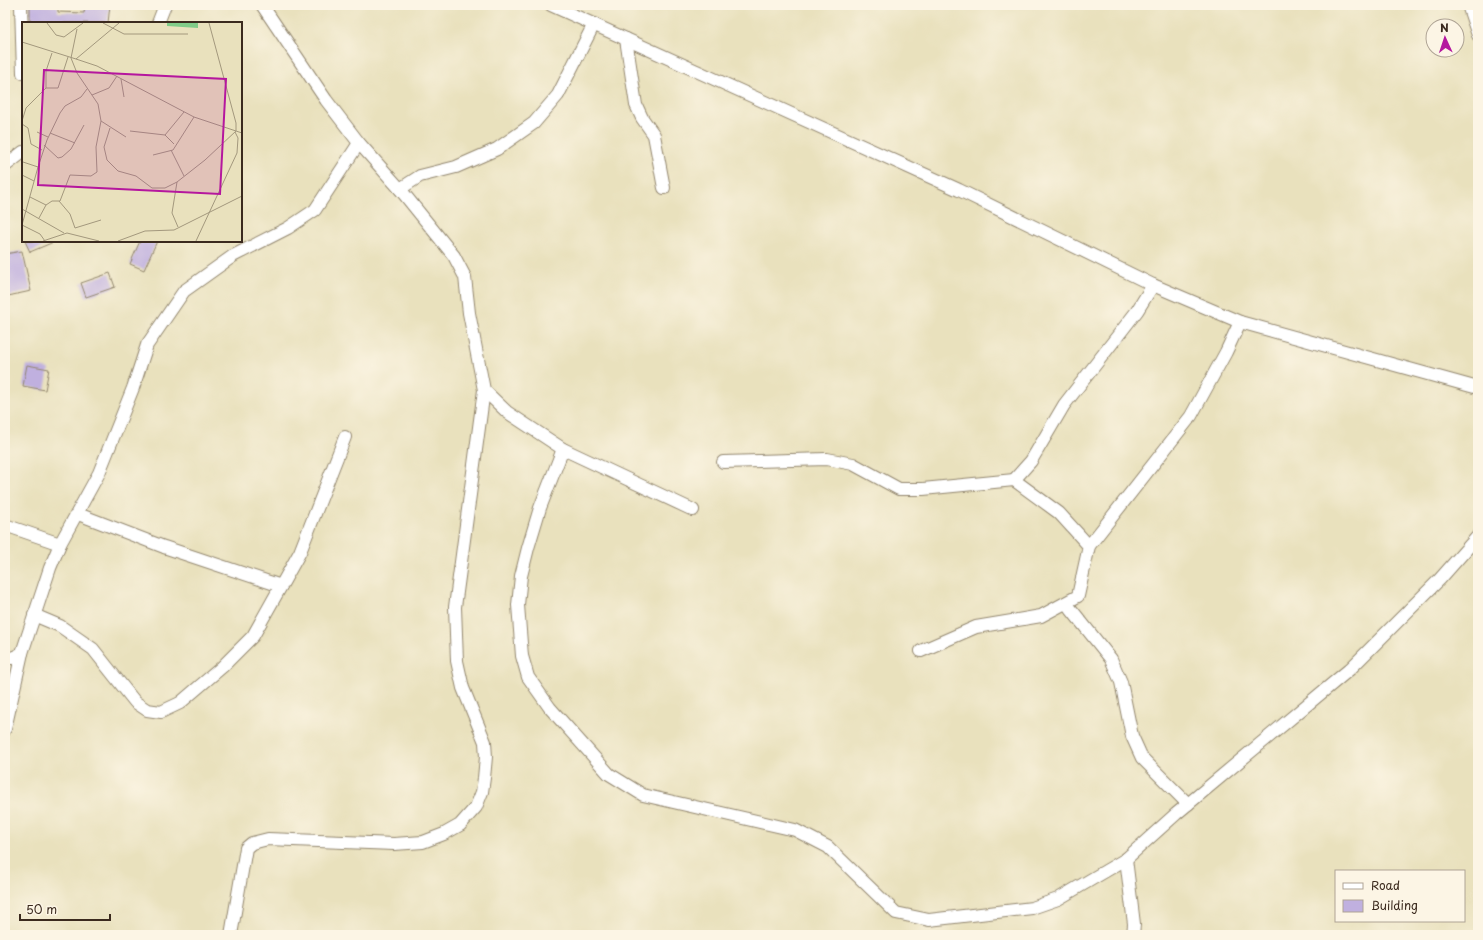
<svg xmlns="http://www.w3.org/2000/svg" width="1483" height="940" font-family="'Playpen Sans',sans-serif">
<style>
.building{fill:#c0b0df}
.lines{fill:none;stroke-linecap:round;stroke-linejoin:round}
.minor-casing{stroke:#92866e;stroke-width:14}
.minor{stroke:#fff;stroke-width:12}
.inset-road{fill:none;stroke:#a3987d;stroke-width:1}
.view{fill:#b5179e;fill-opacity:0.15;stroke:#b5179e;stroke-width:2}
.inset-edge{fill:none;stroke:#3b2a1e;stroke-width:2}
</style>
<rect width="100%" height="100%" fill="#fcf5e5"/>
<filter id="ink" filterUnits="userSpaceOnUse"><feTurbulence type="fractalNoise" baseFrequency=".025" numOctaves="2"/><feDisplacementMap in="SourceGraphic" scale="8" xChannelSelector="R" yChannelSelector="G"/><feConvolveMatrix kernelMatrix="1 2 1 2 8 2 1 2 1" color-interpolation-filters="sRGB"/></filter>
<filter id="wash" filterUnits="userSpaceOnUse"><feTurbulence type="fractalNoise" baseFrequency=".012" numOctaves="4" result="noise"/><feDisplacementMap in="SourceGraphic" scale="16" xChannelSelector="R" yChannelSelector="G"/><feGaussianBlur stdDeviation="0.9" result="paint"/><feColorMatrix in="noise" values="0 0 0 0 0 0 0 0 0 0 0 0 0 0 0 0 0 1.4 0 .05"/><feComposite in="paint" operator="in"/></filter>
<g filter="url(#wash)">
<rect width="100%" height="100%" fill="#e9e1bd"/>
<g id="blocks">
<g class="building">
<polygon points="30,5 58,6 58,12 84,13 85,5 110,5 108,23 30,23"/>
<polygon points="25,241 56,241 30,252"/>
<polygon points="140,241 157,241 144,270 130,264"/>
<polygon points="22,251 31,291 8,296 5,284 5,254"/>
<polygon points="110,273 115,287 86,297 81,283"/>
<polygon points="27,365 49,369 45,390 23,386"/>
</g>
</g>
</g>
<g filter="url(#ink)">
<use href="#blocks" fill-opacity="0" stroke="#92866e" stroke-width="1"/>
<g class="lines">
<defs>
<g id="minor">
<polyline points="21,5 23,73"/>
<polyline points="262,5 326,100 359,143 400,189 454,256 465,277 469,313 484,390 507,412 563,449 693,510"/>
<polyline points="551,5 959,190 1153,285 1240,322 1478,388"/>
<polyline points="1468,5 1478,35"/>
<polyline points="158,23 165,5"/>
<polyline points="626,39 636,105 642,118 654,135 664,188"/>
<polyline points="5,166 23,152"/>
<polyline points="400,189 420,176 456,167 497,149 534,123 558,95 594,24"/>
<polyline points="563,449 540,508 528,548 521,576 518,605 522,656 528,677 550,708 609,774 643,795 795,830 828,847 896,913 929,920 1032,908 1058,899 1126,859 1176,814 1350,669 1440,579 1478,536"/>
<polyline points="723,462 827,459 853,464 899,489 923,489 1014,480 1059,513 1089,546"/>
<polyline points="1014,480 1031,461 1064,405 1137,311 1153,285"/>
<polyline points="78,514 164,547 281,586"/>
<polyline points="5,525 60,544"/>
<polyline points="1066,603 1111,659 1121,682 1132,736 1142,758 1188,804"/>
<polyline points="34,615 60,626 93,649 135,702 147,710 161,712 180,703 222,667 253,636 300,552 345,437"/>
<polyline points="921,651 976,627 1041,616 1078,596 1089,546 1191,416 1226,352 1240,322"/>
<polyline points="5,657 12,658 22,653"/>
<polyline points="5,729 22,653 50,568 60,544 99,473 133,388 147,345 184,291 233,256 288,228 315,210 359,143"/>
<polyline points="1126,859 1134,924 1133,935"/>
<polyline points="231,935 246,848 252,843 268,839 394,844 423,842 444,834 460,825 476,807 482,792 484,778 486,757 485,742 463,688 457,661 455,607 484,390"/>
</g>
</defs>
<use href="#minor" class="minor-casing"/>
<use href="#minor" class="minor"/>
</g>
</g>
<g transform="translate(22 22)">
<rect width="220" height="220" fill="#e9e1bd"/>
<path d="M145,1H176V6L145,4Z" fill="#81cc89"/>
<path class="inset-road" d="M25,1L34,13L42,15L61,1M81,1L102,12H166M55,7L49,36L55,51L76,82L79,99L104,115M0,20L54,37L97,1M54,37L75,44L172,95L220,111M99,57L102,75M24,66H36L46,35M70,73L87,66L95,54M0,99L4,86L24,66V49L30,31M0,102L6,106L9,122L20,128M88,106L82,125L85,138L96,149L114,154L130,166H143L155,160L183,138L214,109V101L187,1M108,109L143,113L152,122M15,110L26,115M28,111L53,121M143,113L162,90M22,123L36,136L40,135L49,127L62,103M149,128L162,154M131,133L151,128L172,95M1,140L16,145L0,203L18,212L23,219M16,145L25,118L38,91L43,84L59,75L65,67M0,153V140M0,153L12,159M155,160L150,191L156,205M8,175L24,183L30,179H38L48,153L69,154L75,150L74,125L79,99M37,179L48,192L53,206L79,198M0,187L42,211M17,196L24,183M21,219L45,211L77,219M96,219L123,209L152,208L220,174M174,219L215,131L216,116L213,110"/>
<path class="view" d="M22,48L204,57L198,172L16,163Z"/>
<rect width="220" height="220" class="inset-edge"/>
</g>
<rect width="1483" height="940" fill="none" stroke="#fcf5e5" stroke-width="20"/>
<rect x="1335" y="870" width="130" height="52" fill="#fcf5e5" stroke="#afa495"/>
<rect x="1343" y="883" width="20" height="6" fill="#ffffff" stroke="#afa495"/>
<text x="1371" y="890" font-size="12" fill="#3b2a1e">Road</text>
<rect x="1343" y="900" width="20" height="12" fill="#c0b0df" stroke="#afa495"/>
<text x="1371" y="910" font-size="12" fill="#3b2a1e">Building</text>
<g transform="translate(1445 38) rotate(357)"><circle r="19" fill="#fcf5e5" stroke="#afa495"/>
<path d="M0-3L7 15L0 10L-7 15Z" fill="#b5179e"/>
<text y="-6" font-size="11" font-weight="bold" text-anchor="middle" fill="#3b2a1e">N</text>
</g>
<path d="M20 914v6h90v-6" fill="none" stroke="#3b2a1e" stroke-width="2"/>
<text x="26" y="914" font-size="12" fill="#3b2a1e" stroke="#fcf5e5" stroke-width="3" paint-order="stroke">50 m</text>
</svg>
